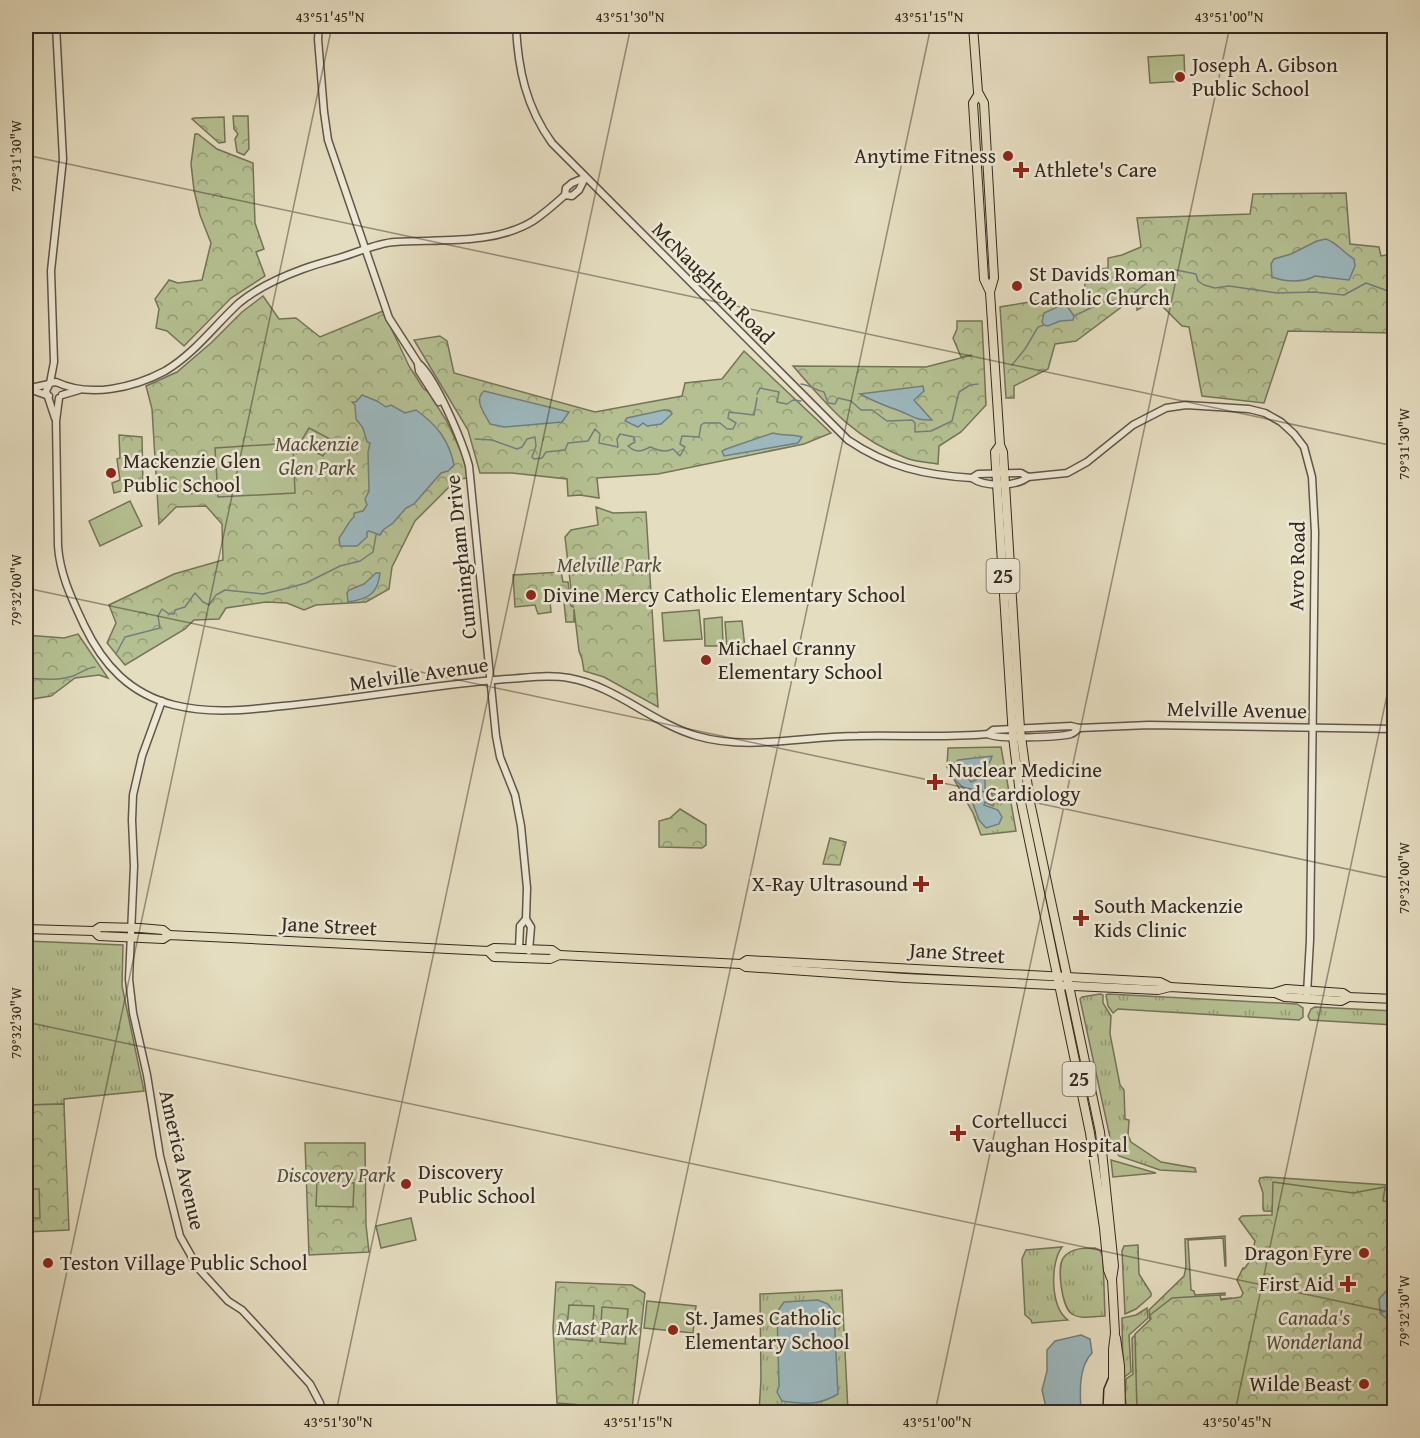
<svg xmlns="http://www.w3.org/2000/svg" width="1420" height="1438" font-family="'Gentium Book Plus',serif">
<style>
.grass{fill:url(#grass-tufts);stroke:#747459;stroke-width:1.5}
.forest{fill:url(#forest-crowns);stroke:#747459;stroke-width:1.5}
.pitch{fill:#b5c092;stroke:#747459;stroke-width:1.5}
.water{fill:#9cb8be;stroke:#727f7f;stroke-width:1.5}
.lines{fill:none;stroke-linecap:round;stroke-linejoin:round}
.stream{stroke:#727f7f;stroke-width:1.5}
.minor-casing{stroke:#605648;stroke-width:9}
.major-casing{stroke:#342920;stroke-width:10}
.highway-casing{stroke:#342920;stroke-width:12}
.minor{stroke:#eee9d6;stroke-width:6}
.major{stroke:#e5ddc0;stroke-width:8}
.highway{stroke:#e5ddc0;stroke-width:9}
.ticks{fill:none;stroke:#342920;stroke-width:1.5;stroke-opacity:0.45}
.poi-dot{fill:#8f2418;stroke:#eee9d6;stroke-width:2}
.labels{text-anchor:middle;stroke-width:5;stroke-linejoin:round;paint-order:stroke}
.shield{fill:#eee9d6;stroke:#6c6357;stroke-width:1.5}
.shield-label{font-size:20px;font-weight:bold;fill:#342920}
.poi-label{font-size:21px;fill:#342920;stroke:#eee9d6;text-anchor:start}
.street-label{font-size:21px;fill:#342920;stroke:#eee9d6}
.park-label{font-size:21px;font-style:italic;fill:#544f3c;stroke:#eee9d6}
.neatline{fill:none;stroke:#342920;stroke-width:2}
.ticks-label{font-size:15px;text-anchor:middle;fill:#342920}
</style>
<defs>
<pattern id="grass-tufts" width="24" height="20" patternUnits="userSpaceOnUse" patternTransform="scale(1.5)"><rect width="24" height="20" fill="#b5c092"/><path d="M3 7l-1-3M5 7V3M7 7l1-3M15 17l-1-3M17 17v-4M19 17l1-3" fill="none" stroke="#949c77"/></pattern>
<pattern id="forest-crowns" width="20" height="18" patternUnits="userSpaceOnUse" patternTransform="scale(1.5)"><rect width="20" height="18" fill="#b5c092"/><path d="M2 6a3 3 0 1 1 6 0M12 15a3 3 0 1 1 6 0" fill="none" stroke="#949c77"/></pattern>
</defs>
<rect width="100%" height="100%" fill="#e5ddc0"/>
<filter id="stains"><feTurbulence type="fractalNoise" baseFrequency=".00333" numOctaves="4"/><feColorMatrix values="0 0 0 0 .2 0 0 0 0 .09 0 0 0 0 .02 0 0 0 .5 -.17"/></filter>
<radialGradient id="worn" r=".72"><stop offset=".6" stop-color="#630" stop-opacity="0"/><stop offset="1" stop-color="#630" stop-opacity=".3"/></radialGradient>
<g class="grass">
<polygon points="1001,747 1016,831 981,835 973,813 947,767 948,748"/>
<polygon points="26,941 123,945 122,986 144,1091 64,1099 64,1104 26,1105"/>
<polygon points="1100,994 1103,995 1103,1003 1111,1016 1110,1034 1120,1085 1124,1090 1125,1119 1129,1120 1128,1135 1131,1142 1161,1162 1195,1168 1196,1172 1160,1170 1119,1156 1111,1142 1080,999 1082,997"/>
<polygon points="1108,994 1297,1004 1303,1008 1303,1017 1299,1020 1118,1009 1113,1013 1108,1006 1106,995"/>
<polygon points="1315,1007 1394,1011 1394,1025 1310,1020 1308,1016 1311,1009"/>
<polygon points="1111,1160 1156,1173 1113,1177"/>
<polygon points="1266,1177 1388,1185 1386,1190 1394,1195 1394,1216 1264,1211 1263,1209 1263,1193 1259,1181 1260,1178"/>
<polygon points="1225,1236 1226,1266 1225,1266 1223,1238 1188,1240 1191,1290 1194,1291 1195,1295 1225,1293 1225,1295 1220,1295 1220,1299 1231,1298 1230,1302 1151,1315 1158,1412 1127,1412 1125,1396 1126,1379 1133,1374 1132,1338 1150,1320 1149,1310 1184,1276 1186,1267 1185,1239"/>
<polygon points="1138,1245 1139,1274 1151,1293 1151,1296 1136,1309 1125,1314 1122,1251 1124,1246"/>
<path d="M1062,1247C1050,1263 1050,1307 1068,1320L1032,1323L1031,1320L1025,1315L1022,1259L1026,1250Z"/>
<path d="M1095,1248L1100,1250L1103,1257L1105,1316C1096,1316 1081,1320 1072,1314C1062,1308 1056,1266 1064,1257C1071,1248 1084,1248 1095,1248Z"/>
<polygon points="842,1290 848,1412 759,1412 761,1379 760,1294"/>
<polygon points="1147,1308 1148,1318 1129,1335 1131,1372 1123,1378 1122,1318 1136,1315"/>
</g>
<g class="forest">
<polygon points="233,116 248,116 249,149 244,155 237,152 235,139 238,134 234,129"/>
<polygon points="224,117 225,142 219,143 192,119 194,118"/>
<polygon points="195,134 198,134 217,149 253,163 255,223 264,249 256,252 265,276 231,298 184,346 167,331 156,328 159,309 155,299 169,280 178,283 202,280 211,243 200,215 194,190 191,164"/>
<polygon points="1346,193 1350,244 1379,247 1381,256 1392,254 1389,233 1394,233 1394,333 1288,331 1264,403 1202,396 1189,327 1182,326 1156,300 1137,310 1137,302 1123,306 1076,341 1055,344 1048,369 1014,386 1014,398 1006,398 1000,307 1048,299 1084,299 1085,282 1092,279 1094,270 1108,268 1108,258 1122,255 1141,247 1137,218 1250,214 1253,194"/>
<polygon points="263,296 279,319 296,318 320,337 383,311 409,366 423,388 429,393 446,420 465,460 467,478 456,480 415,521 392,567 389,589 366,602 316,605 304,610 287,603 266,602 226,608 219,619 194,620 185,629 125,665 107,643 116,623 109,605 174,574 223,560 222,524 206,506 176,507 159,524 152,409 146,386 177,372 211,343 242,312"/>
<path d="M957,321H982L986,405L961,432L939,446L938,464C928,462 916,462 906,458C853,438 829,407 793,366L926,367L972,355L961,357L953,338L957,329Z"/>
<polygon points="440,336 447,341 454,373 595,412 682,396 685,383 722,379 744,351 831,433 804,444 658,474 597,478 599,498 580,495 568,496 567,479 512,473 480,473 468,430 414,340"/>
<polygon points="119,435 142,437 143,485 114,493 112,483 120,480 117,459 120,458"/>
<polygon points="596,507 613,513 646,512 658,707 604,677 584,671 582,659 579,651 574,609 574,622 566,622 563,592 554,593 554,599 550,600 551,612 538,614 535,605 515,607 513,575 561,572 563,582 568,582 571,606 573,607 565,537 571,530 598,525"/>
<polygon points="78,634 108,678 99,675 75,678 51,696 26,700 26,635 64,638"/>
<polygon points="680,809 706,825 706,845 702,848 659,847 659,821 670,818"/>
<polygon points="830,838 846,842 840,865 823,864"/>
<polygon points="64,1104 69,1230 26,1232 26,1105"/>
<polygon points="305,1143 365,1143 366,1225 369,1252 309,1255"/>
<polygon points="1273,1182 1353,1193 1385,1187 1383,1201 1394,1203 1394,1412 1137,1412 1135,1334 1151,1319 1150,1315 1172,1298 1220,1295 1221,1300 1241,1297 1243,1293 1237,1280 1243,1268 1244,1269 1250,1261 1256,1257 1258,1251 1253,1249 1255,1241 1239,1219 1242,1216 1272,1215"/>
<polygon points="556,1282 632,1285 645,1293 632,1409 557,1403 553,1328"/>
</g>
<g class="pitch">
<polygon points="1184,55 1185,81 1150,83 1148,57"/>
<polygon points="309,428 332,440 323,456 300,443"/>
<polygon points="293,443 295,493 218,497 215,448"/>
<polygon points="130,501 142,526 100,546 89,521"/>
<polygon points="699,610 702,639 664,641 662,613"/>
<polygon points="722,617 723,646 705,646 704,619"/>
<polygon points="742,621 745,648 727,649 725,622"/>
<polygon points="317,1182 354,1183 353,1207 316,1206"/>
<polygon points="26,1189 39,1189 40,1218 26,1218"/>
<polygon points="411,1218 416,1240 381,1248 376,1226"/>
<polygon points="647,1301 696,1306 693,1333 644,1328"/>
<polygon points="569,1305 594,1306 592,1341 566,1339"/>
<polygon points="602,1307 628,1309 625,1344 600,1342"/>
</g>
<g class="water">
<path d="M1326,239C1336,242 1344,253 1354,259L1355,266L1349,280L1315,276C1303,283 1285,282 1272,277L1271,264L1274,259L1291,254L1317,241Z"/>
<polygon points="1067,306 1074,316 1073,320 1060,321 1048,326 1044,325 1042,322 1044,313 1057,307"/>
<path d="M923,386L924,391L914,400L932,420C916,421 913,416 900,411C885,406 873,401 860,394Z"/>
<path d="M484,391L569,412L562,422L504,427L490,424C485,414 473,400 484,391Z"/>
<path d="M362,395L377,401L386,407L391,405L405,413L416,410C437,425 449,440 454,465L448,471L441,473L414,504L406,508L393,523L383,530L380,535L369,531L367,532V537L357,546H340L339,538C345,531 347,523 354,517V513L363,511L367,505L365,499L369,491L368,452L370,443L367,442L363,428L356,419L355,405L352,402H356Z"/>
<polygon points="664,410 670,411 672,414 661,424 647,426 643,423 638,427 625,421 627,418"/>
<path d="M773,433C784,436 792,434 802,437L798,443L724,456L722,451L726,449Z"/>
<path d="M376,573H380C378,594 368,599 348,602L347,593L349,590L364,584Z"/>
<path d="M992,756C990,767 978,774 969,779L971,782L980,778L985,780V788L995,798L993,806L985,802L984,805L998,810L1002,817L999,824L986,828L979,820L969,793L954,779L955,763L958,760Z"/>
<polygon points="1394,1287 1394,1321 1393,1322 1389,1317 1387,1319 1380,1313 1383,1312 1380,1311 1379,1299 1389,1288"/>
<path d="M818,1300L828,1304L834,1312L838,1394C818,1406 805,1404 782,1401L777,1392L779,1386L777,1312L784,1302Z"/>
<path d="M1081,1335L1090,1339L1092,1353C1078,1367 1080,1394 1081,1412H1047L1042,1390L1047,1371V1350L1055,1341Z"/>
</g>
<g class="lines">
<g class="stream">
<polyline points="1074,316 1103,302 1123,299 1131,295 1161,272 1171,269 1196,274 1198,281 1204,285 1215,288 1229,286 1277,293 1314,292 1344,295 1366,283 1388,291 1394,291"/>
<polyline points="1012,365 1025,349 1038,327 1044,325"/>
<path d="M801,384C810,385 815,390 824,392L828,403L835,404L838,398L851,401L861,410H872L887,421L912,420L915,423V432L931,431L952,421L959,392L970,385L978,384"/>
<polyline points="757,394 760,388 779,392 777,402 787,404 793,400 801,401"/>
<path d="M475,439L492,440L517,449L522,447L527,439L535,437L536,446L532,457L534,459L542,458L546,452L565,450L568,443L588,441L595,429L600,434L599,443L618,447L617,439L620,434L634,437L635,442L628,446C636,453 641,452 650,447C658,450 664,453 673,449L680,456L685,447L680,444L682,436L699,437L701,425L704,423H720L727,429H733L736,423L728,418L729,412L754,415L757,398"/>
<polyline points="116,654 125,637 160,628 158,616 162,609 169,614 174,614 175,610 185,607 195,593 203,602 209,605 216,595 225,590 263,594 292,587 306,583 340,566 360,561 373,552 376,535"/>
<path d="M26,678C41,679 58,681 73,676C81,673 86,668 95,667"/>
<polyline points="1346,1412 1377,1408"/>
</g>
<defs>
<g id="minor">
<path d="M319,26L318,39L324,112L328,140L389,318L418,363C436,378 463,443 469,466L496,736L500,757L515,795L521,826L527,888L526,919L531,927L529,951"/>
<path d="M516,26C518,69 526,107 552,143L848,440C888,467 924,475 972,478C984,487 1016,487 1028,477"/>
<polyline points="565,195 566,188 572,183 584,178"/>
<polyline points="418,364 419,371 439,402"/>
<polyline points="50,383 54,362 51,271 63,159 56,26"/>
<polyline points="26,389 49,384"/>
<polyline points="29,389 49,396"/>
<polyline points="62,395 79,390"/>
<path d="M59,398L56,421L58,546C60,575 72,599 84,625C103,665 130,694 174,705C210,714 247,710 283,706C358,699 431,685 506,679C527,678 548,674 569,678C616,686 652,723 697,736C748,751 805,736 858,736C902,735 945,738 988,734L993,730L1071,726L1079,728L1149,725L1394,729"/>
<path d="M55,418L46,391L50,383L56,382C90,398 133,388 165,371C194,354 215,325 239,303C257,288 281,277 303,269C316,264 329,261 342,257C359,252 377,243 395,242C439,239 494,245 533,221C545,213 555,204 565,195L572,196L579,190L585,178"/>
<polyline points="972,478 978,474 1021,473 1028,477 1067,473 1087,462 1133,425 1166,408 1186,405 1249,409 1265,413 1281,422 1294,434 1304,447 1312,477 1315,532 1310,940 1307,994"/>
<polyline points="162,701 142,756 133,795 132,820 134,866 129,979 133,1013 147,1075 160,1156 180,1236 198,1268 228,1301 242,1310 255,1324 310,1384 320,1403 322,1412"/>
<path d="M988,734C996,740 1060,737 1071,734C1074,733 1077,730 1079,728"/>
<polyline points="519,949 520,926 526,919"/>
</g>
<g id="major">
<polyline points="973,26 978,92 984,103 994,278 990,292 1000,445 1003,452 1005,484 1020,729 1030,802 1100,1132 1114,1266 1112,1279 1115,1333 1113,1349 1113,1412"/>
<polyline points="978,95 973,103 984,279 990,292"/>
<polyline points="1000,445 995,452 1013,737 1021,802 1090,1133 1104,1228 1108,1270 1111,1278"/>
<polyline points="26,929 94,931 99,936 163,939 169,935 488,951 494,948 552,950 559,955"/>
<polyline points="94,931 100,927 140,928 163,930 169,935"/>
<polyline points="488,951 494,957 550,959 559,955 741,964 746,967 905,978 1158,990 1170,987 1273,993 1286,989 1343,993 1349,997 1394,999"/>
<polyline points="741,964 747,960 1160,982 1170,987"/>
<polyline points="1275,993 1285,997 1341,1001 1349,997"/>
<polyline points="1116,1338 1120,1366 1121,1412"/>
</g>
<polyline id="highway" points="1108,1412 1109,1390 1114,1378"/>
</defs>
<use href="#minor" class="minor-casing"/>
<use href="#major" class="major-casing"/>
<use href="#highway" class="highway-casing"/>
<use href="#minor" class="minor"/>
<use href="#major" class="major"/>
<use href="#highway" class="highway"/>
</g>
<path class="ticks" d="M26,57L32,26M26,155L1394,446M26,588L1394,879M26,1022L1394,1313M37,1412L332,26M336,1412L631,26M636,1412L931,26M935,1412L1230,26M1235,1412L1394,662"/>
<g class="poi-dot">
<circle cx="1180" cy="77" r="6"/>
<circle cx="1008" cy="156" r="6"/>
<path d="M1018 161h6v6h6v6h-6v6h-6v-6h-6v-6h6z"/>
<circle cx="1017" cy="286" r="6"/>
<circle cx="111" cy="473" r="6"/>
<circle cx="531" cy="595" r="6"/>
<circle cx="706" cy="660" r="6"/>
<path d="M932 773h6v6h6v6h-6v6h-6v-6h-6v-6h6z"/>
<path d="M918 875h6v6h6v6h-6v6h-6v-6h-6v-6h6z"/>
<path d="M1078 909h6v6h6v6h-6v6h-6v-6h-6v-6h6z"/>
<path d="M955 1124h6v6h6v6h-6v6h-6v-6h-6v-6h6z"/>
<circle cx="406" cy="1184" r="6"/>
<circle cx="1364" cy="1253" r="6"/>
<circle cx="48" cy="1263" r="6"/>
<path d="M1345 1275h6v6h6v6h-6v6h-6v-6h-6v-6h6z"/>
<circle cx="673" cy="1330" r="6"/>
<circle cx="1364" cy="1384" r="6"/>
</g>
<g class="labels">
<g class="shield">
<rect x="986.5" y="559" width="33" height="34" rx="4.5"/>
<rect x="1062.5" y="1062" width="33" height="34" rx="4.5"/>
</g>
<g class="shield-label">
<text x="1003" y="583">25</text>
<text x="1079" y="1086">25</text>
</g>
<g class="poi-label">
<text x="1192" y="72">Joseph A. Gibson<tspan x="1192" dy="24">Public School</tspan></text>
<text x="996" y="163" text-anchor="end">Anytime Fitness</text>
<text x="1034" y="177">Athlete's Care</text>
<text x="1029" y="281">St Davids Roman<tspan x="1029" dy="24">Catholic Church</tspan></text>
<text x="123" y="468">Mackenzie Glen<tspan x="123" dy="24">Public School</tspan></text>
<text x="543" y="602">Divine Mercy Catholic Elementary School</text>
<text x="718" y="655">Michael Cranny<tspan x="718" dy="24">Elementary School</tspan></text>
<text x="948" y="777">Nuclear Medicine<tspan x="948" dy="24">and Cardiology</tspan></text>
<text x="908" y="891" text-anchor="end">X-Ray Ultrasound</text>
<text x="1094" y="913">South Mackenzie<tspan x="1094" dy="24">Kids Clinic</tspan></text>
<text x="972" y="1128">Cortellucci<tspan x="972" dy="24">Vaughan Hospital</tspan></text>
<text x="418" y="1179">Discovery<tspan x="418" dy="24">Public School</tspan></text>
<text x="1352" y="1260" text-anchor="end">Dragon Fyre</text>
<text x="60" y="1270">Teston Village Public School</text>
<text x="1334" y="1291" text-anchor="end">First Aid</text>
<text x="685" y="1325">St. James Catholic<tspan x="685" dy="24">Elementary School</tspan></text>
<text x="1352" y="1391" text-anchor="end">Wilde Beast</text>
</g>
<g class="street-label">
<text transform="translate(713 283) rotate(45)" y="7">McNaughton Road</text>
<text transform="translate(461 557) rotate(-96)" y="7">Cunningham Drive</text>
<text transform="translate(1297 566) rotate(-89)" y="7">Avro Road</text>
<text transform="translate(419 674) rotate(-8)" y="7">Melville Avenue</text>
<text transform="translate(1237 710) rotate(1)" y="7">Melville Avenue</text>
<text transform="translate(329 926) rotate(3)" y="7">Jane Street</text>
<text transform="translate(957 953) rotate(4)" y="7">Jane Street</text>
<text transform="translate(182 1160) rotate(77)" y="7">America Avenue</text>
</g>
<g class="park-label">
<text x="317" y="451">Mackenzie<tspan x="317" dy="24">Glen Park</tspan></text>
<text x="609" y="572">Melville Park</text>
<text x="336" y="1182">Discovery Park</text>
<text x="1314" y="1325">Canada's<tspan x="1314" dy="24">Wonderland</tspan></text>
<text x="597" y="1335">Mast Park</text>
</g>
</g>
<rect width="1420" height="1438" fill="none" stroke="#e5ddc0" stroke-width="66"/>
<rect x="33" y="33" width="1354" height="1372" class="neatline"/>
<g class="ticks-label">
<text x="330" y="22">43°51'45"N</text>
<text x="630" y="22">43°51'30"N</text>
<text x="929" y="22">43°51'15"N</text>
<text x="1229" y="22">43°51'00"N</text>
<text transform="translate(16 156) rotate(-90)" y="5">79°31'30"W</text>
<text transform="translate(1404 444) rotate(-90)" y="5">79°31'30"W</text>
<text transform="translate(16 590) rotate(-90)" y="5">79°32'00"W</text>
<text transform="translate(1404 878) rotate(-90)" y="5">79°32'00"W</text>
<text transform="translate(16 1023) rotate(-90)" y="5">79°32'30"W</text>
<text transform="translate(1404 1311) rotate(-90)" y="5">79°32'30"W</text>
<text x="338" y="1427">43°51'30"N</text>
<text x="638" y="1427">43°51'15"N</text>
<text x="937" y="1427">43°51'00"N</text>
<text x="1237" y="1427">43°50'45"N</text>
</g>
<rect width="100%" height="100%" filter="url(#stains)"/>
<rect width="100%" height="100%" fill="url(#worn)"/>
</svg>
